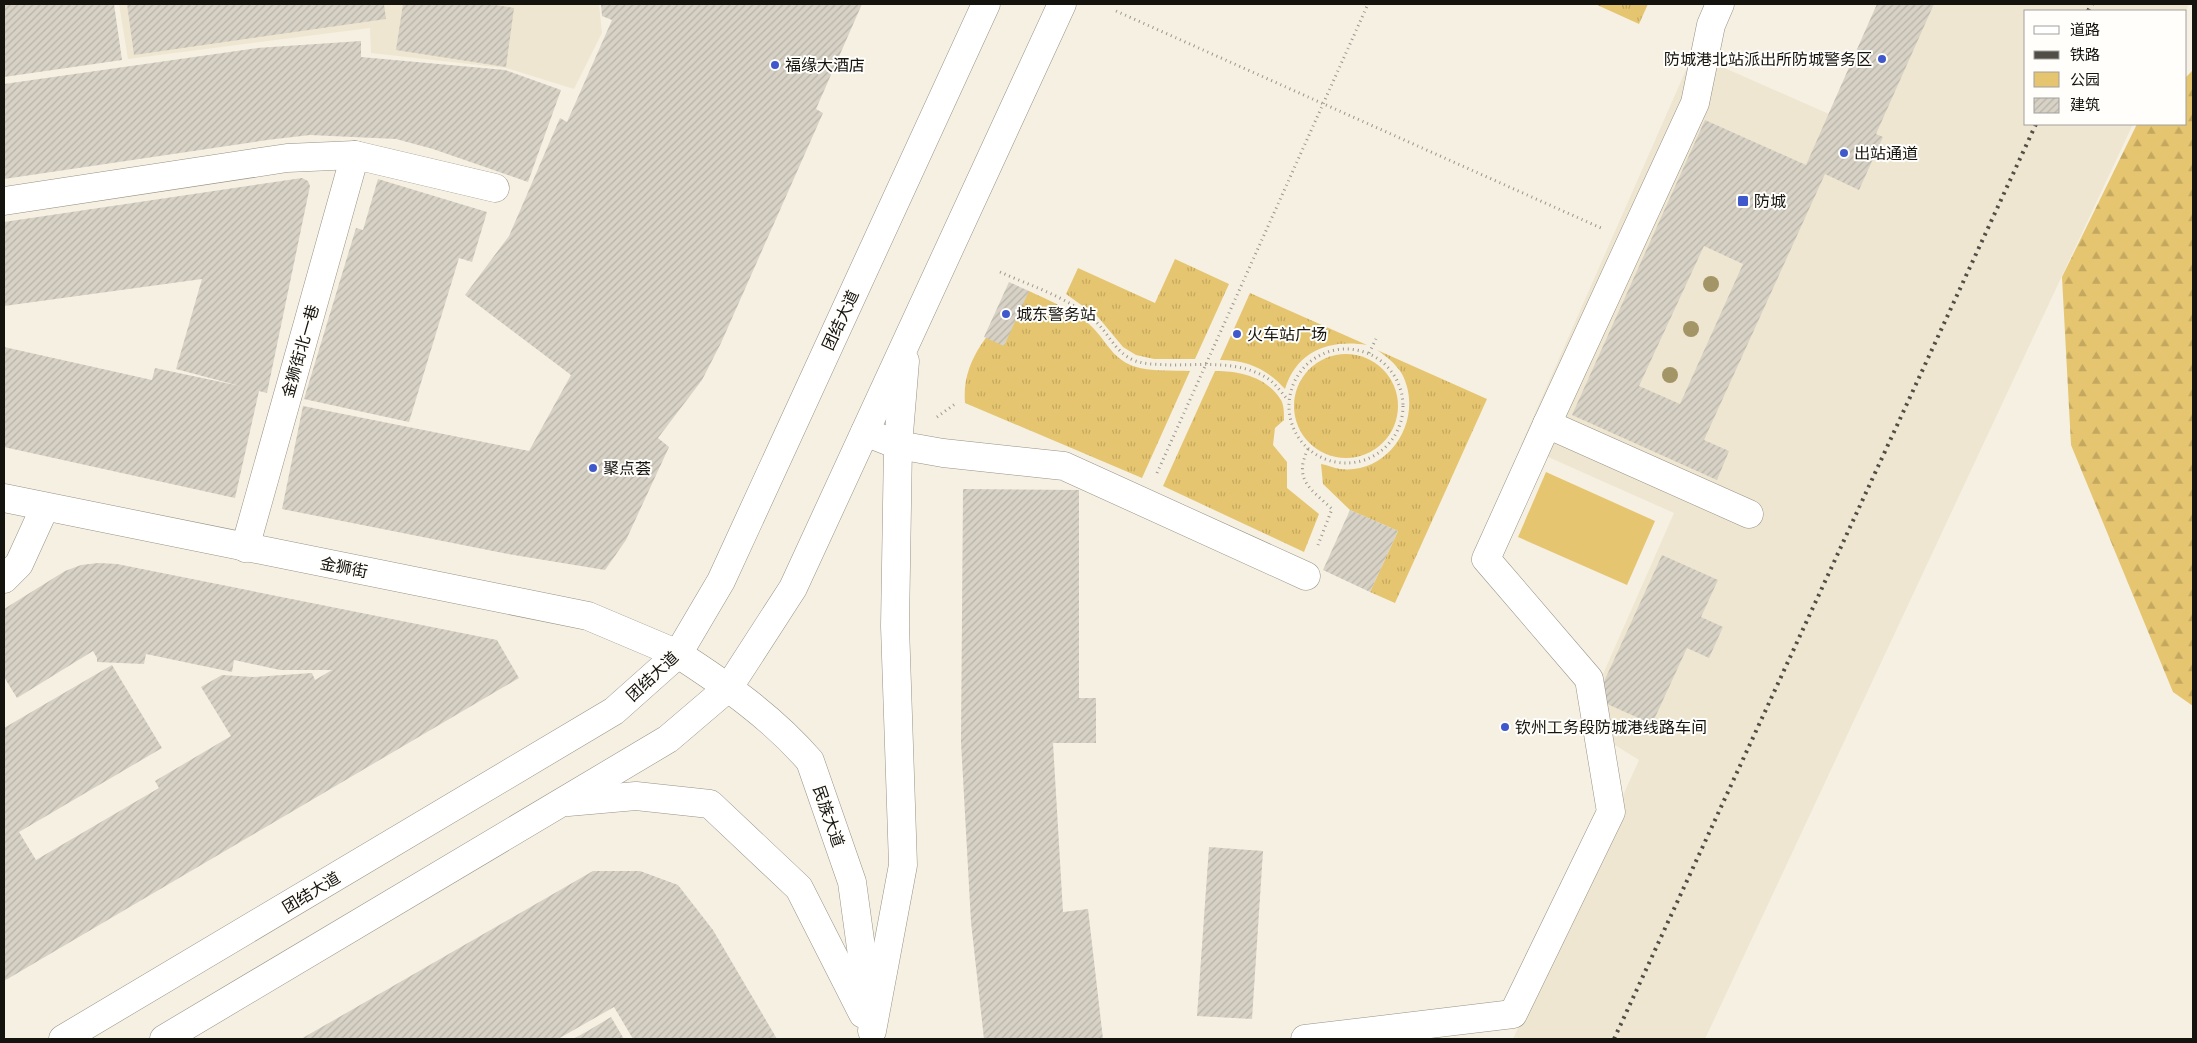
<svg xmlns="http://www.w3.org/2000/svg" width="2197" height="1043" font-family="Helvetica,'Noto Sans SC',sans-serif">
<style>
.built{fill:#eee6d1}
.grass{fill:url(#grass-tufts)}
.forest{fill:url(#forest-firs)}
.green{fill:#e5c56f}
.building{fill:url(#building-hatch);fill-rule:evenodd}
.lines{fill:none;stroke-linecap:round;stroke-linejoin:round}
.minor-casing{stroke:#979285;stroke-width:29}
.major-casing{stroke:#979285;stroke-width:29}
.path{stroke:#9a968c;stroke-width:3;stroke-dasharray:1 4;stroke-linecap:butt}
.minor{stroke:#fff;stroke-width:28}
.major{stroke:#fff;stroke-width:28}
.rail{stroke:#514e47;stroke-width:4;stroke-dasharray:2.5 5;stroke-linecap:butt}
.tree{fill:#a49566}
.poi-dot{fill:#3f58cb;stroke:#fffefb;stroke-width:2}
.labels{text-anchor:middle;stroke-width:4;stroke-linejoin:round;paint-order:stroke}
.poi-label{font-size:16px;fill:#14130e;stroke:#fffefb;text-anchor:start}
.street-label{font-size:16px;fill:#14130e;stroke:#fffefb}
</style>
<defs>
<pattern id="grass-tufts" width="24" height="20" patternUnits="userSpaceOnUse" patternTransform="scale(1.25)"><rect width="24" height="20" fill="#e5c56f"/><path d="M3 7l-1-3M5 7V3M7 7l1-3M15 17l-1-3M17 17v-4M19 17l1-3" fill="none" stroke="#c4a85f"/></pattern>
<pattern id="forest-firs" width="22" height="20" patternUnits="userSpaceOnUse" patternTransform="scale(1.25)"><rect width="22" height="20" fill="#e5c56f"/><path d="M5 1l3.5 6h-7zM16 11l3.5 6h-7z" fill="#c4a85f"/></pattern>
<pattern id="building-hatch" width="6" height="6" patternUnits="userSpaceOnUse" patternTransform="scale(1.25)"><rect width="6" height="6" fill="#d7d2c5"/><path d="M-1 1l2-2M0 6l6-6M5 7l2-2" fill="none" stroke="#b8b3a8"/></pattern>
</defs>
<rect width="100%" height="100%" fill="#f6f0e3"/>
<g class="built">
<polygon points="119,4 599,4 602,33 574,89 506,68 371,53 370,28 128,59"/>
<polygon points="1877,4 2189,4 2186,12 2026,11 2026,124 2133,124 1705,1039 1513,1039 1639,760 1581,724 1674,513 1521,445 1693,54 1829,114"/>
</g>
<g class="grass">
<polygon points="1595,4 1648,4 1639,24"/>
<polygon points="1175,259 1229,284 1195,359 1154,359 1136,355 1123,347 1098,317 1066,294 1078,268 1155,303"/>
<path d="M1029,291C1050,301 1071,309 1089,324C1105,338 1111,358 1133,366C1151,372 1171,370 1190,371L1142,478L965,403C961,354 998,323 1029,291Z"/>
<path d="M1250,293L1367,345C1331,339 1297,350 1285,389C1267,369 1247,360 1220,360Z"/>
<path d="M1377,350L1487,399L1395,603L1370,592L1398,531L1350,510L1323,484L1321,464C1327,465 1334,468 1340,469C1390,475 1425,418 1402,374C1396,364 1386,356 1377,350Z"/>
<circle cx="1346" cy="406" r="52"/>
<path d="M1215,371C1240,371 1267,377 1281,400C1284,405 1284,414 1284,420L1275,428L1273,445L1287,462V488L1319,514L1304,552L1163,486Z"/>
</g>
<polygon class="forest" points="2193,70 2193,706 2173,692 2071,445 2062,277 2137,124 2186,124 2186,77"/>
<polygon class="green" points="1546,472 1655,521 1627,585 1518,537"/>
<g class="building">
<polygon points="4,4 114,4 122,60 4,77"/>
<polygon points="127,4 384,4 386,19 134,55"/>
<polygon points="403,4 489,4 514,8 506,67 396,50"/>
<polygon points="601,4 862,4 816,109 823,113 721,343 702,380 658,438 669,447 626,540 605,570 508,554 282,509 303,406 529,451 571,375 465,295 509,236 560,118 567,122 612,20 602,16"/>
<path d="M1877,4H1934L1876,134L1883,137L1859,190L1825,174L1704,440L1729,451L1717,480L1572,415L1705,120L1806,165ZM1704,246L1743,264L1680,404L1639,386Z"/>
<polygon points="361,41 361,57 505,70 561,90 528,182 433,149 396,139 310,135 267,140 4,179 4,84 257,48"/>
<polygon points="302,178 308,181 310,186 267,393 259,391 235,498 4,447 4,347 152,380 155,368 240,386 176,369 202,279 4,306 4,222"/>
<polygon points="378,179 487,212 472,262 459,258 409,422 304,399 356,228 363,230"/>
<polygon points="1009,282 1029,291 1004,346 984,337"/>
<polygon points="963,489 1079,490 1079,698 1096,698 1096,743 1053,743 1063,912 1088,909 1103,1039 984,1039 971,922 961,742"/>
<polygon points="1350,510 1398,531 1370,592 1323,570"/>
<polygon points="1662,555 1718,580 1701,617 1723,627 1709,658 1687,648 1652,724 1596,699"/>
<polygon points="98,563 117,564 497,640 519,678 4,981 4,728 112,665 162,748 19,832 36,860 159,788 155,781 231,736 201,687 222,675 253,677 312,673 315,680 332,670 280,670 234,660 232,672 146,654 144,664 97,662 97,658 93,651 17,698 4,677 4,609 65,571 81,565"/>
<polygon points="1209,847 1263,851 1252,1019 1197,1016"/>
<polygon points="593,871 640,871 678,885 713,930 777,1039 633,1039 614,1007 558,1039 301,1039"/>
<polygon points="611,1017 624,1039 573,1039 586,1032"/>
</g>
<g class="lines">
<defs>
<g id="minor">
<polyline points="1720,4 1711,25 1695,103 1547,424 1749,514"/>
<polyline points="4,201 287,158 355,155 495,188"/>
<polyline points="865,432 898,445 943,453 1064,466 1306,576"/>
<polyline points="4,498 588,616 678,654"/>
<polyline points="245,548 355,155"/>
<polyline points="4,579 19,564 45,507"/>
<polyline points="1305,1039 1513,1014 1611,812 1589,679 1486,559 1547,424"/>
</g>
<g id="major">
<path d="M678,654C726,685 773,718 810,761L852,882L869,1006"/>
<polyline points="568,802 636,796 710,804 799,888 863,1014"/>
<polyline points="872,1031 903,865 895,626 898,445 905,361"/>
<polyline points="63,1039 614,711 678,654 721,581 986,4"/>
<polyline points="164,1039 668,739 729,687 793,588 1062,4"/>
</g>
</defs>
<use href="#minor" class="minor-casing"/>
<use href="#major" class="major-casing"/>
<g class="path">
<polyline points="1116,11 1601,228"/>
<path d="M1000,272C1031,286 1067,297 1094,320C1109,333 1114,351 1133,360C1145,365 1158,364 1170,365C1204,365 1241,360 1270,380C1276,385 1282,393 1288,400"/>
<circle cx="1346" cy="406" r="57"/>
<polyline points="1369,353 1376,339"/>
<polyline points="937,417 955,404"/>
<path d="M1308,449C1293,480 1311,489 1332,509L1318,545"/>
<polyline points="1157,473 1368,4"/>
</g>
<use href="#minor" class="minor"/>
<use href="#major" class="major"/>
<g class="rail">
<polyline points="2088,11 2092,4"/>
<polyline points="1614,1039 2036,124"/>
</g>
</g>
<g class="tree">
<circle cx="1711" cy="284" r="8"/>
<circle cx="1691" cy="329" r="8"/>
<circle cx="1670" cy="375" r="8"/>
</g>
<g class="poi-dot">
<circle cx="1882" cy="59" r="5"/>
<circle cx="775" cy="65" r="5"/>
<circle cx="1844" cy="153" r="5"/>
<rect x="1737" y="195" width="12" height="12" rx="2.5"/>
<circle cx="1006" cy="314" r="5"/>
<circle cx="1237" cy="334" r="5"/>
<circle cx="593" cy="468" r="5"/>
<circle cx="1505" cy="727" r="5"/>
</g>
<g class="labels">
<g class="poi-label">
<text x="1872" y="65" text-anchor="end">防城港北站派出所防城警务区</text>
<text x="785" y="71">福缘大酒店</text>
<text x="1854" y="159">出站通道</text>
<text x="1754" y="207">防城</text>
<text x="1016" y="320">城东警务站</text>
<text x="1247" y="340">火车站广场</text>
<text x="603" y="474">聚点荟</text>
<text x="1515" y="733">钦州工务段防城港线路车间</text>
</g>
<g class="street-label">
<text transform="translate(840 320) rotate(-65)" y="6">团结大道</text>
<text transform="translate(300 351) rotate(-74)" y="6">金狮街北一巷</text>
<text transform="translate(344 567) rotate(11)" y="6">金狮街</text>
<text transform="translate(652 676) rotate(-43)" y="6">团结大道</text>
<text transform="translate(829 816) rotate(71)" y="6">民族大道</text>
<text transform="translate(311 892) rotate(-31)" y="6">团结大道</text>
</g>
</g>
<rect width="2197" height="1043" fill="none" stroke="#14130e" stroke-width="10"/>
<rect x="2024" y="10" width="162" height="115" fill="#fffefb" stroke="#a1a09c"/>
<rect x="2034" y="26" width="25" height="8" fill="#ffffff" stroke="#a1a09c"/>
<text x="2070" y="35" font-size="15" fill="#14130e">道路</text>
<rect x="2034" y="51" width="25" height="8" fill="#514e47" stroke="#a1a09c"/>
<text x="2070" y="60" font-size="15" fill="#14130e">铁路</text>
<rect x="2034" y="72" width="25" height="15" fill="#e5c56f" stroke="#a1a09c"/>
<text x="2070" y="85" font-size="15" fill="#14130e">公园</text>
<rect x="2034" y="98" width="25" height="15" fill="url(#building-hatch)" stroke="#a1a09c"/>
<text x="2070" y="110" font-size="15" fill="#14130e">建筑</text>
</svg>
